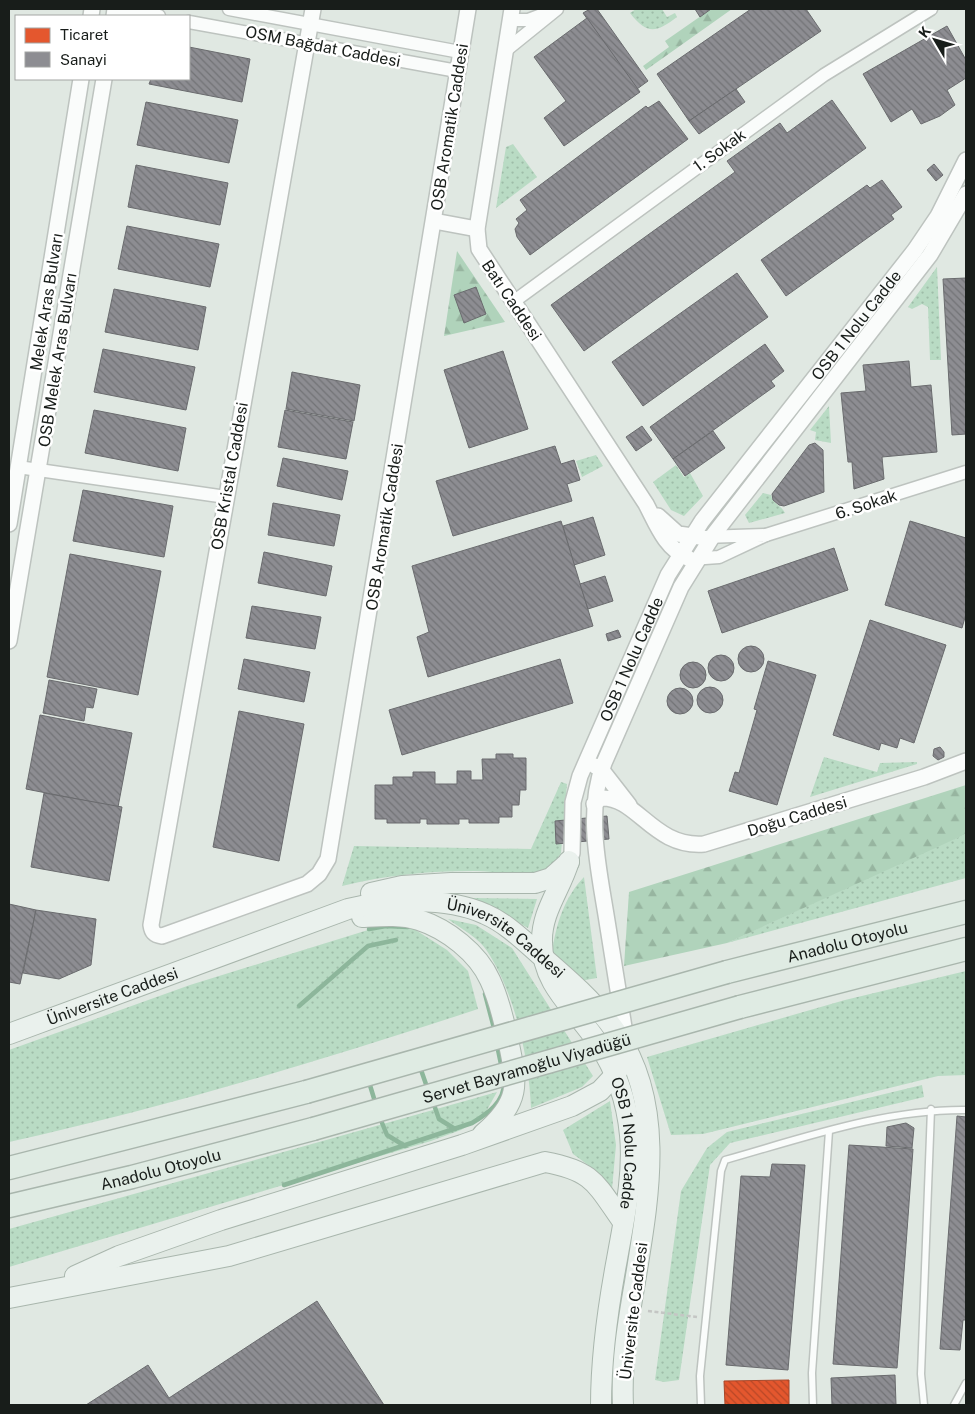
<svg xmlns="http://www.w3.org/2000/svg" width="975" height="1414" font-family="'Public Sans',sans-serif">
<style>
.grass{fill:url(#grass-dots)}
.forest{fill:url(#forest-firs)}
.shops{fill:url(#shops-back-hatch);stroke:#a74628}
.industry{fill:url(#industry-back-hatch);stroke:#6a6b6e}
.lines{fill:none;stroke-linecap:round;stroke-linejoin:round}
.stream{stroke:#8db69b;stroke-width:4.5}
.service-casing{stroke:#bdc3bf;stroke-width:9}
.minor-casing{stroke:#bdc3bf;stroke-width:15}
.tertiary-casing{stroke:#bdc3bf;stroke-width:18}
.primary-casing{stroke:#a9b6ad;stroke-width:22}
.motorway-casing{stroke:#a9b6ad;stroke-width:25}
.path{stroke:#c4c6c4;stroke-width:2.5;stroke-dasharray:4 2.5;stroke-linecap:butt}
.service{stroke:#fafcfb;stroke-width:6}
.minor{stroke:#fafcfb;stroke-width:12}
.tertiary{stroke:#fafcfb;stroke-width:15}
.primary{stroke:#eaf1ed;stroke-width:20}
.motorway{stroke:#dfebe3;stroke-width:22}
.motorway-bridge-casing{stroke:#a9b6ad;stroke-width:25;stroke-linecap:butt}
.motorway-bridge{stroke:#dfebe3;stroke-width:22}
.labels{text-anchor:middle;stroke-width:5;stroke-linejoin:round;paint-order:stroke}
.street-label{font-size:16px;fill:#181d1a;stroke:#fff}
</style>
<defs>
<pattern id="grass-dots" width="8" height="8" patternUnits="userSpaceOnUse" patternTransform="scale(1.25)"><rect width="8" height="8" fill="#b9dbc4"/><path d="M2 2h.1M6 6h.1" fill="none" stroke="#9ebca8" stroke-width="1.8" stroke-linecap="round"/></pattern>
<pattern id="forest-firs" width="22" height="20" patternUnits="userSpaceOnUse" patternTransform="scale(1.25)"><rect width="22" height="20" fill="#b0d3bb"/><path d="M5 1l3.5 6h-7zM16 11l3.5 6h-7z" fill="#97b5a0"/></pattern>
<pattern id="shops-back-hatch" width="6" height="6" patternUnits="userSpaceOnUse" patternTransform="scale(1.25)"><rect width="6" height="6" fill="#e4572e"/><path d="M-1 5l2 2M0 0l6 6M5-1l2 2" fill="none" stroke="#b84726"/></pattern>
<pattern id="industry-back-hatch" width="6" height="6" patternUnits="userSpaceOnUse" patternTransform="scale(1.25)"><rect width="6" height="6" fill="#8d8d92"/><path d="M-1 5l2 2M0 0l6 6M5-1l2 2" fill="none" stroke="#727376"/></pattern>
</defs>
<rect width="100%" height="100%" fill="#e0e8e2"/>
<g class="grass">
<path d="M636,9H662L667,17L675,13L677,17C656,33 647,35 630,13Z"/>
<polygon points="513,144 537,177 496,208 506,147"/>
<polygon points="937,267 941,360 930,360 928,307 922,304 912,309 908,307"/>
<polygon points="829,406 831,443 815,440 816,432 810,430"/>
<polygon points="596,455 603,466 582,477 576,461"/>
<polygon points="676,465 684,477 690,473 703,496 684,516 671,510 653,482"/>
<path d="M763,493L771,495C773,504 781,505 785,513L749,523L745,515Z"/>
<polygon points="824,757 877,772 880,763 917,762 917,764 810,797"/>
<path d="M561,782L567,784L561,853C556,862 550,869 539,872C518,877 495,871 474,871C429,871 386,875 342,886L354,846L531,849Z"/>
<polygon points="966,834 966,878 727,943 932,848"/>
<path d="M584,877L597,978L580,981L552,952C556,924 564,898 584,877Z"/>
<polygon points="471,898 537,899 528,928"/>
<path d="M448,919L476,925L512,948L593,1076L582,1087L531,1108C529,1058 515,993 487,951C479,938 460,928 448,919Z"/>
<path d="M381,926L414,929L447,950L468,971L478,1009C324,1060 167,1107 9,1142V1050L190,985Z"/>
<polygon points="966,971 966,1075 938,1076 703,1134 671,1135 647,1057 845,1000"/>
<polygon points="922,1085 924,1097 730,1143 710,1165 679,1380 664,1382 655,1380 681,1191 707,1148 727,1132"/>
<polygon points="497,1092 483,1117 461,1130 431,1141 9,1267 9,1229"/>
<polygon points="610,1101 616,1145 612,1189 595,1170 573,1154 563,1130"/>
<polygon points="625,1255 632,1256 616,1405 608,1405 609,1374"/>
</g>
<g class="forest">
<polygon points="711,9 732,9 646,70 643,66 669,47 665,41"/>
<polygon points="457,251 505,322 444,336"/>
<polygon points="966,785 966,834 727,943 624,966 629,892"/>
</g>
<polygon class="shops" points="789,1380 789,1405 725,1405 724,1381"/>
<g class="industry">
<polygon points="590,9 597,9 648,81 637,89 583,13"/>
<polygon points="695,9 711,9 700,17"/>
<polygon points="751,9 806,9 821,31 689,121 657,74"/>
<polygon points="587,18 640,92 564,146 544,118 566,101 534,57"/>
<polygon points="947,26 966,60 966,78 947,90 955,105 940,116 921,124 912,109 891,122 863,74"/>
<polygon points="189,47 250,59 242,102 149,84 151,79 189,79"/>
<polygon points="736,89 745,102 699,134 689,121"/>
<polygon points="832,100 866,148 584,351 551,305 735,172 727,161 780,123 787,133"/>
<polygon points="659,101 688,139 530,255 517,237 515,229 519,223 516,219 527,210 520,200 646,106 648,108"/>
<polygon points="146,102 238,120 229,163 137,145"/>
<polygon points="934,164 943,175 936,181 927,170"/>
<polygon points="136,165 228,183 220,225 128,207"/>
<polygon points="882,180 902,207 891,215 894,219 786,296 761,260 867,185 870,188"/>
<polygon points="127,226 219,244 210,287 118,269"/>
<polygon points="737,273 768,317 643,406 612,362"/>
<polygon points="966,278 966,434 952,435 943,279"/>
<polygon points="476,287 486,314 464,323 454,295"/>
<polygon points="114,289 206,307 198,350 105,332"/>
<polygon points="765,344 784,371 771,381 775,386 673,459 650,427"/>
<polygon points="103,349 195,367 186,410 94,392"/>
<polygon points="503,351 528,429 469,448 444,370"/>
<polygon points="909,361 911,387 931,385 937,452 882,457 884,479 854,489 852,462 848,462 841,393 866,391 863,365"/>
<polygon points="292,372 360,385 354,421 286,409"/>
<polygon points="94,410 186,428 178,471 85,453"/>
<polygon points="285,410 353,422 346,459 278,447"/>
<polygon points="642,426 652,440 636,451 626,437"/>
<polygon points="713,431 725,448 685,476 673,459"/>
<polygon points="815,443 823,450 824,492 784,506 779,505 773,500 772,494 809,445"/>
<polygon points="555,446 561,464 574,460 580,480 567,484 572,501 453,536 436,481"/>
<polygon points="283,458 348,471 342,500 277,486"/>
<polygon points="83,490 173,506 164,557 73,541"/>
<polygon points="273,503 340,515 334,546 268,535"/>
<polygon points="593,517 605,555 574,565 563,526"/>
<polygon points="561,521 593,626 428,677 417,637 429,632 412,566"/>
<polygon points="910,521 966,538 966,614 962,628 885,605"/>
<polygon points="834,548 848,590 722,633 708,591"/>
<polygon points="264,552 332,566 326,596 258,583"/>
<polygon points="70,554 161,571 138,695 47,677"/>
<polygon points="605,576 613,601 588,609 580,584"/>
<polygon points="252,606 321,617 315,649 246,638"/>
<polygon points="870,620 946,645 914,743 900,738 897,748 881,743 879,750 833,735"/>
<polygon points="618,630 621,637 608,641 606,634"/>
<circle cx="751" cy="659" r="13"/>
<circle cx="721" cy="668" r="13"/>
<polygon points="244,659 310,672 304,702 238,689"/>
<polygon points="560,659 573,703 402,755 389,710"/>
<polygon points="768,661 816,675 777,805 729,791 735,772 739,773 757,710 754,709"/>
<circle cx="693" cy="675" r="13"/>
<polygon points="49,680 97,689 93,708 86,707 84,721 43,713"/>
<circle cx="710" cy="700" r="13"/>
<circle cx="680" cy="701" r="13"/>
<polygon points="239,711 304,724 279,861 213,847"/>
<polygon points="40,715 132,733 118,807 26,789"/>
<polygon points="940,747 944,752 944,757 938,760 933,756 934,749"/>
<polygon points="496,754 513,754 513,758 526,758 526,790 520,790 519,805 512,805 512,817 499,817 499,823 469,823 469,819 459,819 459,824 427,824 427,819 420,819 420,823 387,823 387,819 375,819 375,785 393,785 393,777 413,777 413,772 435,772 435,784 457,784 457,771 471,771 471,780 483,780 482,759 496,759"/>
<polygon points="44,793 122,807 109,881 31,867"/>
<polygon points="607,816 609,839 556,844 555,821"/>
<polygon points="9,904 36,910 20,984 9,982"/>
<polygon points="36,910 96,919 91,965 59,979 23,973"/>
<polygon points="957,1116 966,1117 966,1320 963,1320 960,1350 940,1349"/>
<polygon points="906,1123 914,1128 912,1148 886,1146 887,1127"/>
<polygon points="849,1145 913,1149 897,1368 833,1364"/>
<polygon points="772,1164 805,1165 788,1370 726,1365 741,1176 770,1177"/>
<polygon points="317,1301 384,1405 86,1405 148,1365 169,1398"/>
<polygon points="895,1375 896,1405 832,1405 831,1378"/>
</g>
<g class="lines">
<g class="stream">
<polyline points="369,929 386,926 408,927"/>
<polyline points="485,994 495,1032"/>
<polyline points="299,1006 368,946 396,940"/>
<polyline points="497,1045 502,1069"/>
<polyline points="420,1067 428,1090"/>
<polyline points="369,1082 376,1105"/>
<polyline points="433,1102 439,1119 455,1129"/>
<polyline points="380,1118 387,1135 405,1146"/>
<path d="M284,1185L472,1123C487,1114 505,1102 504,1082"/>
</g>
<defs>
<g id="service">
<path d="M701,1405L700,1376L721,1171L725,1160C803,1138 885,1109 966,1110"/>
<polyline points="813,1405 812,1373 829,1131"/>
<polyline points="924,1405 921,1374 931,1109"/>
<polyline points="954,1405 966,1383"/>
</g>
<g id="minor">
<polyline points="117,9 159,16"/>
<polyline points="229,9 460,52"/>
<polyline points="189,22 457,71"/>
<polyline points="505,51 557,9 528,20 510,20"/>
<polyline points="513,302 824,75 931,9"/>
<polyline points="18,467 226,497"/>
<polyline points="766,535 966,472"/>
<polyline points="691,559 719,557 766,535 704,537"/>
</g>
<g id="tertiary">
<path d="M313,9L151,925C152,932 154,935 162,936L307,884L319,874L328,859L468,9"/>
<path d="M512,9L477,229L479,249L646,504C657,525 665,548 688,558"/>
<polyline points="91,16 92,9"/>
<polyline points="114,16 115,9"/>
<polyline points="434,221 477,229"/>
<polyline points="658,516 678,534 700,537"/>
<polyline points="9,524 81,79"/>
<polyline points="9,641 104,79"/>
<polyline points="595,766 601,769 629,805"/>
<path d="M594,804L601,798C637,796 653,848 704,844L924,777L966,761"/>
<path id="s1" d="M569,861L572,853L573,802L580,776L668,575L702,521L915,250L938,216L966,160"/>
<path d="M627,1046C620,1004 614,963 607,921C599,870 585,813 604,763L681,587L714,534L930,255L966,194"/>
</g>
<g id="primary">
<path id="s2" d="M569,861C561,889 541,912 542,942C542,986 576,1009 598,1043C616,1070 627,1102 630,1135C634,1175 624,1219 617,1259C608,1307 601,1356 601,1405"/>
<polyline points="371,893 402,886 451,883 535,883 551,878 569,862"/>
<path d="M362,917C380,916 401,914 419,920C447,929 478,953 490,980C498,997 503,1017 507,1035C517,1083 523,1100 483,1134"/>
<path id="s3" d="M9,1034L348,909C388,900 446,896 485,914C506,923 523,940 539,954C567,978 595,1002 616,1032C667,1105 648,1201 635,1282C628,1322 621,1364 623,1405"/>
<polyline points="75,1276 119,1256 221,1220 462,1145 572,1106 600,1091 615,1075 628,1052"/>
<path d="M9,1298L229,1256L545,1162C594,1171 596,1184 623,1222"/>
</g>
<g id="motorway">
<path id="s4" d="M727,972L966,912"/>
<polyline points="740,1007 966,949"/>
<polyline points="9,1168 306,1092"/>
<path id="s5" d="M9,1206L132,1177L313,1129"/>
</g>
</defs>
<use href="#service" class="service-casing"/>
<use href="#minor" class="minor-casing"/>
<use href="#tertiary" class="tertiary-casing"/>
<use href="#primary" class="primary-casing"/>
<use href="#motorway" class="motorway-casing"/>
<polyline class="path" points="648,1311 697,1317"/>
<use href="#service" class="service"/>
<use href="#minor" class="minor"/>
<use href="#tertiary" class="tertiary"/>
<use href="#primary" class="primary"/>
<use href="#motorway" class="motorway"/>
<defs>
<g id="motorway-bridge">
<polyline points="306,1092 727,972"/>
<path id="s6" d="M313,1129L740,1007"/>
</g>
</defs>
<use href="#motorway-bridge" class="motorway-bridge-casing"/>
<use href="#motorway-bridge" class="motorway-bridge"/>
</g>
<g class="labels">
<g class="street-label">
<text transform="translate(323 46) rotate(11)" y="6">OSM Bağdat Caddesi</text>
<text transform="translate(449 127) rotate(-81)" y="6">OSB Aromatik Caddesi</text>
<text transform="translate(719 150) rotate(-36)" y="6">1. Sokak</text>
<text transform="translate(512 300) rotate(56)" y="6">Batı Caddesi</text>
<text transform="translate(46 302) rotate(-81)" y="6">Melek Aras Bulvarı</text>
<text dy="6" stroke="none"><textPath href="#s1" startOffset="619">OSB 1 Nolu Cadde</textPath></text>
<text transform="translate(57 360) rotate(-81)" y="6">OSB Melek Aras Bulvarı</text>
<text transform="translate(229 476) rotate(-80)" y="6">OSB Kristal Caddesi</text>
<text transform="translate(866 504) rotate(-18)" y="6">6. Sokak</text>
<text transform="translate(384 527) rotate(-81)" y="6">OSB Aromatik Caddesi</text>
<text dy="6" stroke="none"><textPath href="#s1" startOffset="214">OSB 1 Nolu Cadde</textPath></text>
<text transform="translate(797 816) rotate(-17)" y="6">Doğu Caddesi</text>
<text dy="6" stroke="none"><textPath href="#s3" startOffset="530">Üniversite Caddesi</textPath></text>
<text dy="6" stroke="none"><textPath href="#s4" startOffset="124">Anadolu Otoyolu</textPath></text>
<text dy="6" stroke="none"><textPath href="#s3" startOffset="110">Üniversite Caddesi</textPath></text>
<text dy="6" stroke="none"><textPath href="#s6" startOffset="222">Servet Bayramoğlu Viyadüğü</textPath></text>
<text dy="6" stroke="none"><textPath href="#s2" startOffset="310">OSB 1 Nolu Cadde</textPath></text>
<text dy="6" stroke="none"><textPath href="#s5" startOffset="156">Anadolu Otoyolu</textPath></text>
<text transform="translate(633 1311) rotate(-83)" y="6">Üniversite Caddesi</text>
</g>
</g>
<rect width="975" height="1414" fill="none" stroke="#181d1a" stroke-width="20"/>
<rect x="15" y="15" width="175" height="65" fill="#ffffff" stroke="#a3a5a3"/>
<rect x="25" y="28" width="25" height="15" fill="#e4572e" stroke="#a3a5a3"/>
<text x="60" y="40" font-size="15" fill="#181d1a">Ticaret</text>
<rect x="25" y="52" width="25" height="15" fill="#8d8d92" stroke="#a3a5a3"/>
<text x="60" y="65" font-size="15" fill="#181d1a">Sanayi</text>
<g transform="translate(935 40) rotate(308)" stroke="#ffffff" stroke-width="4" paint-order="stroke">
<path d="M0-4L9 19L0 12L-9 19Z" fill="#181d1a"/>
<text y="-8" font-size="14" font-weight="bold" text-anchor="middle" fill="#181d1a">K</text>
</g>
</svg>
